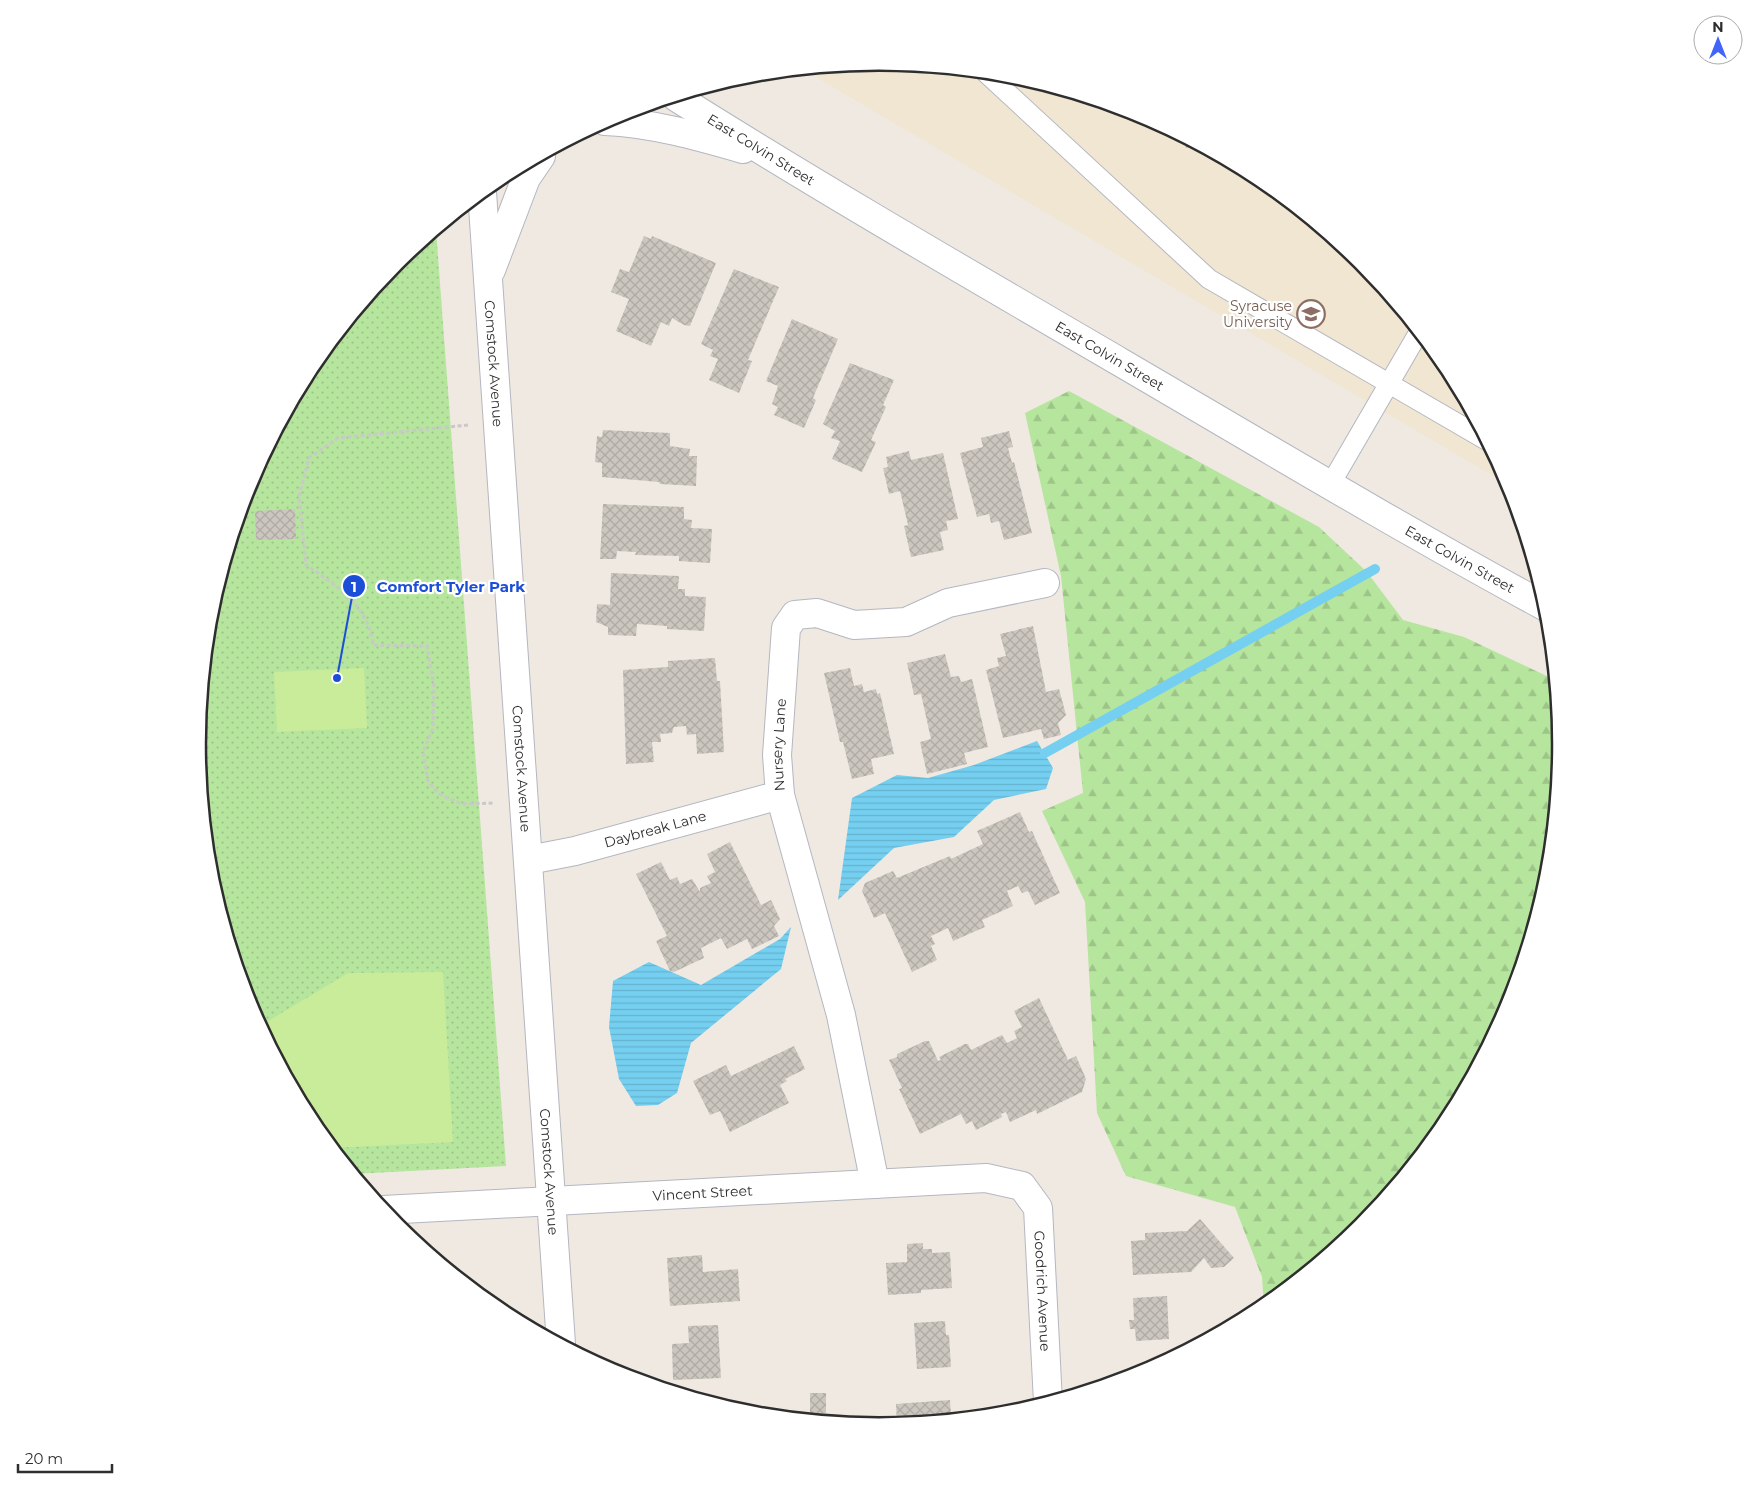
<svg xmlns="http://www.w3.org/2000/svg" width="1758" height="1489" font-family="Montserrat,sans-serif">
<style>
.education{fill:#f0e6d1}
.grass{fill:url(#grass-dots)}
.forest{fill:url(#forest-firs)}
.pitch{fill:#c9ec9a}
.water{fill:url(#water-rules)}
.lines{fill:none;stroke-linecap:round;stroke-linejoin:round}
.stream{stroke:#75cff0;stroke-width:10}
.building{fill:url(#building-cross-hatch)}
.lane-casing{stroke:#b4b7c1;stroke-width:21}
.street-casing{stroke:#b4b7c1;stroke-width:30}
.secondary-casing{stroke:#b4b7c1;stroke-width:30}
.path{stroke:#c9c9c9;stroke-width:3;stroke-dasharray:4 2.5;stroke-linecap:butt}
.lane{stroke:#fff;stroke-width:19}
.street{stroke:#fff;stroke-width:28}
.secondary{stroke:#fff;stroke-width:28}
.labels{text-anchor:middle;stroke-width:4.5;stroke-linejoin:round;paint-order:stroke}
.street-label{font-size:14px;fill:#2e2e2e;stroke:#fff}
.education-label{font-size:14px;fill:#785e54;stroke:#fff;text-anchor:end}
.rim{fill:none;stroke:#2e2e2e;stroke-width:2.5}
.leader{fill:none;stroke:#1d4ed8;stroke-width:2}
.callout-dot{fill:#1d4ed8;stroke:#fff;stroke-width:2}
.mark-label{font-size:15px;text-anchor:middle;font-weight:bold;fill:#fff}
.callout-label{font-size:15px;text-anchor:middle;font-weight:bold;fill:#1d4ed8;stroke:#fff;stroke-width:4.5;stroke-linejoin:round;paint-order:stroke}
</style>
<defs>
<pattern id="grass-dots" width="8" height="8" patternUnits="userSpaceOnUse" patternTransform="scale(1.25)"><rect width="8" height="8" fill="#b6e59e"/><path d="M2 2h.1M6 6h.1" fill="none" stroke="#9dc588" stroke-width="1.8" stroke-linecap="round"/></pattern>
<pattern id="forest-firs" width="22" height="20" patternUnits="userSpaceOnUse" patternTransform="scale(1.25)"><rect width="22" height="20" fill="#b6e59e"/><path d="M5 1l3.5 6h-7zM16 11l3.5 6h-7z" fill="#9dc588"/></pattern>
<pattern id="water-rules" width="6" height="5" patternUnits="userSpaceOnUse" patternTransform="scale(1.25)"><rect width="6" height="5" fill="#75cff0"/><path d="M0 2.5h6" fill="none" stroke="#66b2ce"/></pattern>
<pattern id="building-cross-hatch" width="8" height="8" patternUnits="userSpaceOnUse" patternTransform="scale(1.25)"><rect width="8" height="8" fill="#cbc7bf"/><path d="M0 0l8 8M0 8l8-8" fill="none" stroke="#afaba4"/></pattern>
</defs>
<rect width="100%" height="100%" fill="#efe9e1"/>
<polygon class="education" points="879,63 1012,76 1140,115 1258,178 1361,262 1446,366 1510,486 804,70"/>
<polygon class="grass" points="436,230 506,1166 353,1174 312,1123 249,1005 210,877 197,744 210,611 249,483 312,365 397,262"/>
<polygon class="forest" points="1069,391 1319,527 1367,572 1403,620 1464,637 1555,680 1561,745 1548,878 1509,1006 1446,1124 1361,1227 1264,1306 1262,1277 1235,1207 1126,1176 1097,1113 1085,902 1042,811 1083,793 1061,576 1025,413"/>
<g class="pitch">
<polygon points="364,668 367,728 277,732 274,672"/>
<polygon points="443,972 453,1142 332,1148 312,1123 265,1035 265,1023 348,973"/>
</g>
<g class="water">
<polygon points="1037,741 1053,768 1046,789 994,800 954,837 894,848 838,900 852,798 897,775 928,778 974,765"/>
<polygon points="791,927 781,969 691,1043 677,1093 658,1105 636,1106 619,1079 609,1027 613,981 649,962 701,985 780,939"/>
</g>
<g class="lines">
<polyline class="stream" points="1045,753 1375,569"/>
</g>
<g class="building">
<polygon points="1183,137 1194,143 1197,145 1186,148"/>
<polygon points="644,236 651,239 652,236 716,263 690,326 684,325 672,318 669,326 661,322 651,346 616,331 629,299 611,292 620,269 629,272"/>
<polygon points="734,269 779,287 748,360 752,361 739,393 709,380 718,359 710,356 713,350 701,344"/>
<polygon points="792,319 838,339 813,398 816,400 804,428 774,415 778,407 772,404 778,386 766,381"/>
<polygon points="850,363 894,380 883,405 886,407 871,440 876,442 862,472 832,459 840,441 831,438 835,431 823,424"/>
<polygon points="603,430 670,433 670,446 690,449 689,456 697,456 696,486 660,484 659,482 602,477 602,463 595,462 597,436 602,437"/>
<polygon points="1009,431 1013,447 1008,448 1012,463 1014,462 1032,533 1004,540 999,521 991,523 989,514 977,517 960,453 983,447 981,438"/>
<polygon points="909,451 911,460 943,453 958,519 946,521 948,530 940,532 944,550 911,557 904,526 908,525 900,491 889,494 883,468 888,467 886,457"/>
<polygon points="603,504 684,507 684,519 692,520 691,528 712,529 710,563 679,561 679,556 635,555 636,552 617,551 616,559 600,559"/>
<polygon points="295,509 296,539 256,540 255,511"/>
<polygon points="611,573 679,576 678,589 685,589 685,596 706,597 704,631 667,629 667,626 637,624 636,636 608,635 608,627 596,622 597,604 610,605"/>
<polygon points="1033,626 1046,692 1059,689 1066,715 1058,723 1061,735 1044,739 1041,729 1003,738 986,670 999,666 997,658 1006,656 1000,634"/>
<polygon points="945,654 951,677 959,676 961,682 972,679 988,747 964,753 967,764 927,774 920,742 931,739 921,694 914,695 907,663"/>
<polygon points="715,658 717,681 720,681 724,752 697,754 696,734 687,735 686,726 674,727 672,733 660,734 661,742 652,742 654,762 626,764 623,670 668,667 668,661"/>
<polygon points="850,668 854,686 862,684 864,692 876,689 877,694 880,693 894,754 871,759 874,774 852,779 843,742 840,742 824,673"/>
<polygon points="1020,812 1029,832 1032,831 1060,893 1035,905 1028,891 1022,893 1018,886 1007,891 1013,906 982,920 985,927 953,941 948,928 931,936 935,944 931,946 937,960 912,972 885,913 874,918 862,891 865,883 893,871 897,878 950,856 951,859 983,844 977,831"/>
<polygon points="730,842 761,905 771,900 780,919 774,926 779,936 752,949 747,939 727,949 721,938 701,948 704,958 674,972 670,971 656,941 667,936 636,874 661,862 670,880 677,877 680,884 692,879 700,892 700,888 711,883 707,876 715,872 707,854"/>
<polygon points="1039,998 1068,1060 1076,1056 1086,1079 1082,1092 1037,1114 1036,1110 1010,1122 1006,1112 1001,1114 1002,1117 976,1130 972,1121 966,1124 961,1114 920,1134 899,1089 902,1088 889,1060 897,1057 897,1054 925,1041 929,1041 938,1061 941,1060 939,1057 965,1044 968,1044 971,1050 1002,1035 1007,1043 1017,1038 1014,1031 1022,1027 1014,1011"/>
<polygon points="794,1046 805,1069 785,1079 787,1081 780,1085 789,1103 730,1132 720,1111 710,1115 693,1081 726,1065 731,1076"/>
<polygon points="1200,1219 1234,1258 1224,1267 1211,1268 1204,1258 1191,1272 1133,1275 1131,1241 1145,1240 1145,1233 1187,1231"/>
<polygon points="923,1243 923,1249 932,1249 932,1253 950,1252 952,1288 921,1290 921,1293 888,1295 886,1263 907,1262 907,1244"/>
<polygon points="702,1255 703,1272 738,1269 740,1301 670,1306 667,1258"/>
<polygon points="1167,1296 1169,1339 1136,1341 1135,1329 1130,1329 1129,1320 1134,1320 1133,1298"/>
<polygon points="945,1321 946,1335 949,1335 951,1367 917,1369 914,1323"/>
<polygon points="718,1325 721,1378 673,1380 672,1344 689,1343 688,1326"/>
<rect x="810" y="1393" width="16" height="20"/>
<polygon points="950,1400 951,1415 954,1415 954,1419 897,1425 896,1404"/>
</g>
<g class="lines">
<defs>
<g id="lane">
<polyline points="986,73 1209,279 1486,440"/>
<polyline points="1330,485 1419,332"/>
</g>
<g id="street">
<path id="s1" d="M529,860L575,851L780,795"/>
<path id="s2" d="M875,1184L841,1015L780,795L777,755L786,628L795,615L817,613L854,625L906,622L948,603L1045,583"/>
<path id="s3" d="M383,1210L986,1178L1022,1186L1038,1208L1048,1402"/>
</g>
<g id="secondary">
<path id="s4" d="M676,97C822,189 971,275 1120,362C1262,445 1402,529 1546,607"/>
<path d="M605,121C652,123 698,136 743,149"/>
<path id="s5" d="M482,192L561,1344"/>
<polyline points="491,270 526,178 541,156"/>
</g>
</defs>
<use href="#lane" class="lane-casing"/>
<use href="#street" class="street-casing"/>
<use href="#secondary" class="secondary-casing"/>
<path class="path" d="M468,425L338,438L309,458L299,496L306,565C336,585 369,606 373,645L427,646L434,687L433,728L423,752L428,781L439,794L462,804L495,803"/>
<use href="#lane" class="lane"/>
<use href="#street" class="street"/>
<use href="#secondary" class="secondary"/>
</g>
<defs>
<symbol id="university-ring" viewBox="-11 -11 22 22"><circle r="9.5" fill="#fff" stroke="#8d6e63" stroke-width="1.5"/><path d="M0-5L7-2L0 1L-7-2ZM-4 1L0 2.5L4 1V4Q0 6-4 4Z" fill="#8d6e63"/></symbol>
</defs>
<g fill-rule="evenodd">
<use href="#university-ring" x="1295" y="298" width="32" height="32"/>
</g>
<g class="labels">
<g class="street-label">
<text dy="5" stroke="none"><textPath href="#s4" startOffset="100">East Colvin Street</textPath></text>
<text dy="5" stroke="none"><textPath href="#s4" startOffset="505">East Colvin Street</textPath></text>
<text dy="5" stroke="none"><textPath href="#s5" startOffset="172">Comstock Avenue</textPath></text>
<text dy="5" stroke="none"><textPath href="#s4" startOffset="910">East Colvin Street</textPath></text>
<text dy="5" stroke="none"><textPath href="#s2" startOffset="451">Nursery Lane</textPath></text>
<text dy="5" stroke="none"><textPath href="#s5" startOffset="578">Comstock Avenue</textPath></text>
<text dy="5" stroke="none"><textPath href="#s1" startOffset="130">Daybreak Lane</textPath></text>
<text dy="5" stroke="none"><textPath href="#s5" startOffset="982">Comstock Avenue</textPath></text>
<text dy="5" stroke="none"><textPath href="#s3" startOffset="320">Vincent Street</textPath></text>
<text dy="5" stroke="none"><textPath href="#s3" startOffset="751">Goodrich Avenue</textPath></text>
</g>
<g class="education-label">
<text x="1292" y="311">Syracuse<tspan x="1292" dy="16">University</tspan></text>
</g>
</g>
<path d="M0 0H1758V1489H0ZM206 744a673 673 0 1 1 1346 0a673 673 0 1 1-1346 0Z" fill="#fff" fill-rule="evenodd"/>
<path class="rim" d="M206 744a673 673 0 1 1 1346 0a673 673 0 1 1-1346 0Z"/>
<path class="leader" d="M337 678L354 586"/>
<g class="callout-dot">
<circle cx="337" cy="678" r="5"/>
<circle cx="354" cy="586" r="12"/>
</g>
<g class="mark-label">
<text x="354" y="592">1</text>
</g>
<g class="callout-label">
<text x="451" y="592">Comfort Tyler Park</text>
</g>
<g transform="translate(1718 40)"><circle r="24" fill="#ffffff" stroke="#ababab"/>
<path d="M0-4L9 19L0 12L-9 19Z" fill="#4264fb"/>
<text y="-8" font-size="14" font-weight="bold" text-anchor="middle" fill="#2e2e2e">N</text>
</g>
<path d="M18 1464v8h94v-8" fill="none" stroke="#2e2e2e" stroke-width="2.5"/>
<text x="25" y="1464" font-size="15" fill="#2e2e2e" stroke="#ffffff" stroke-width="4" paint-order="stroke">20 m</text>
</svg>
